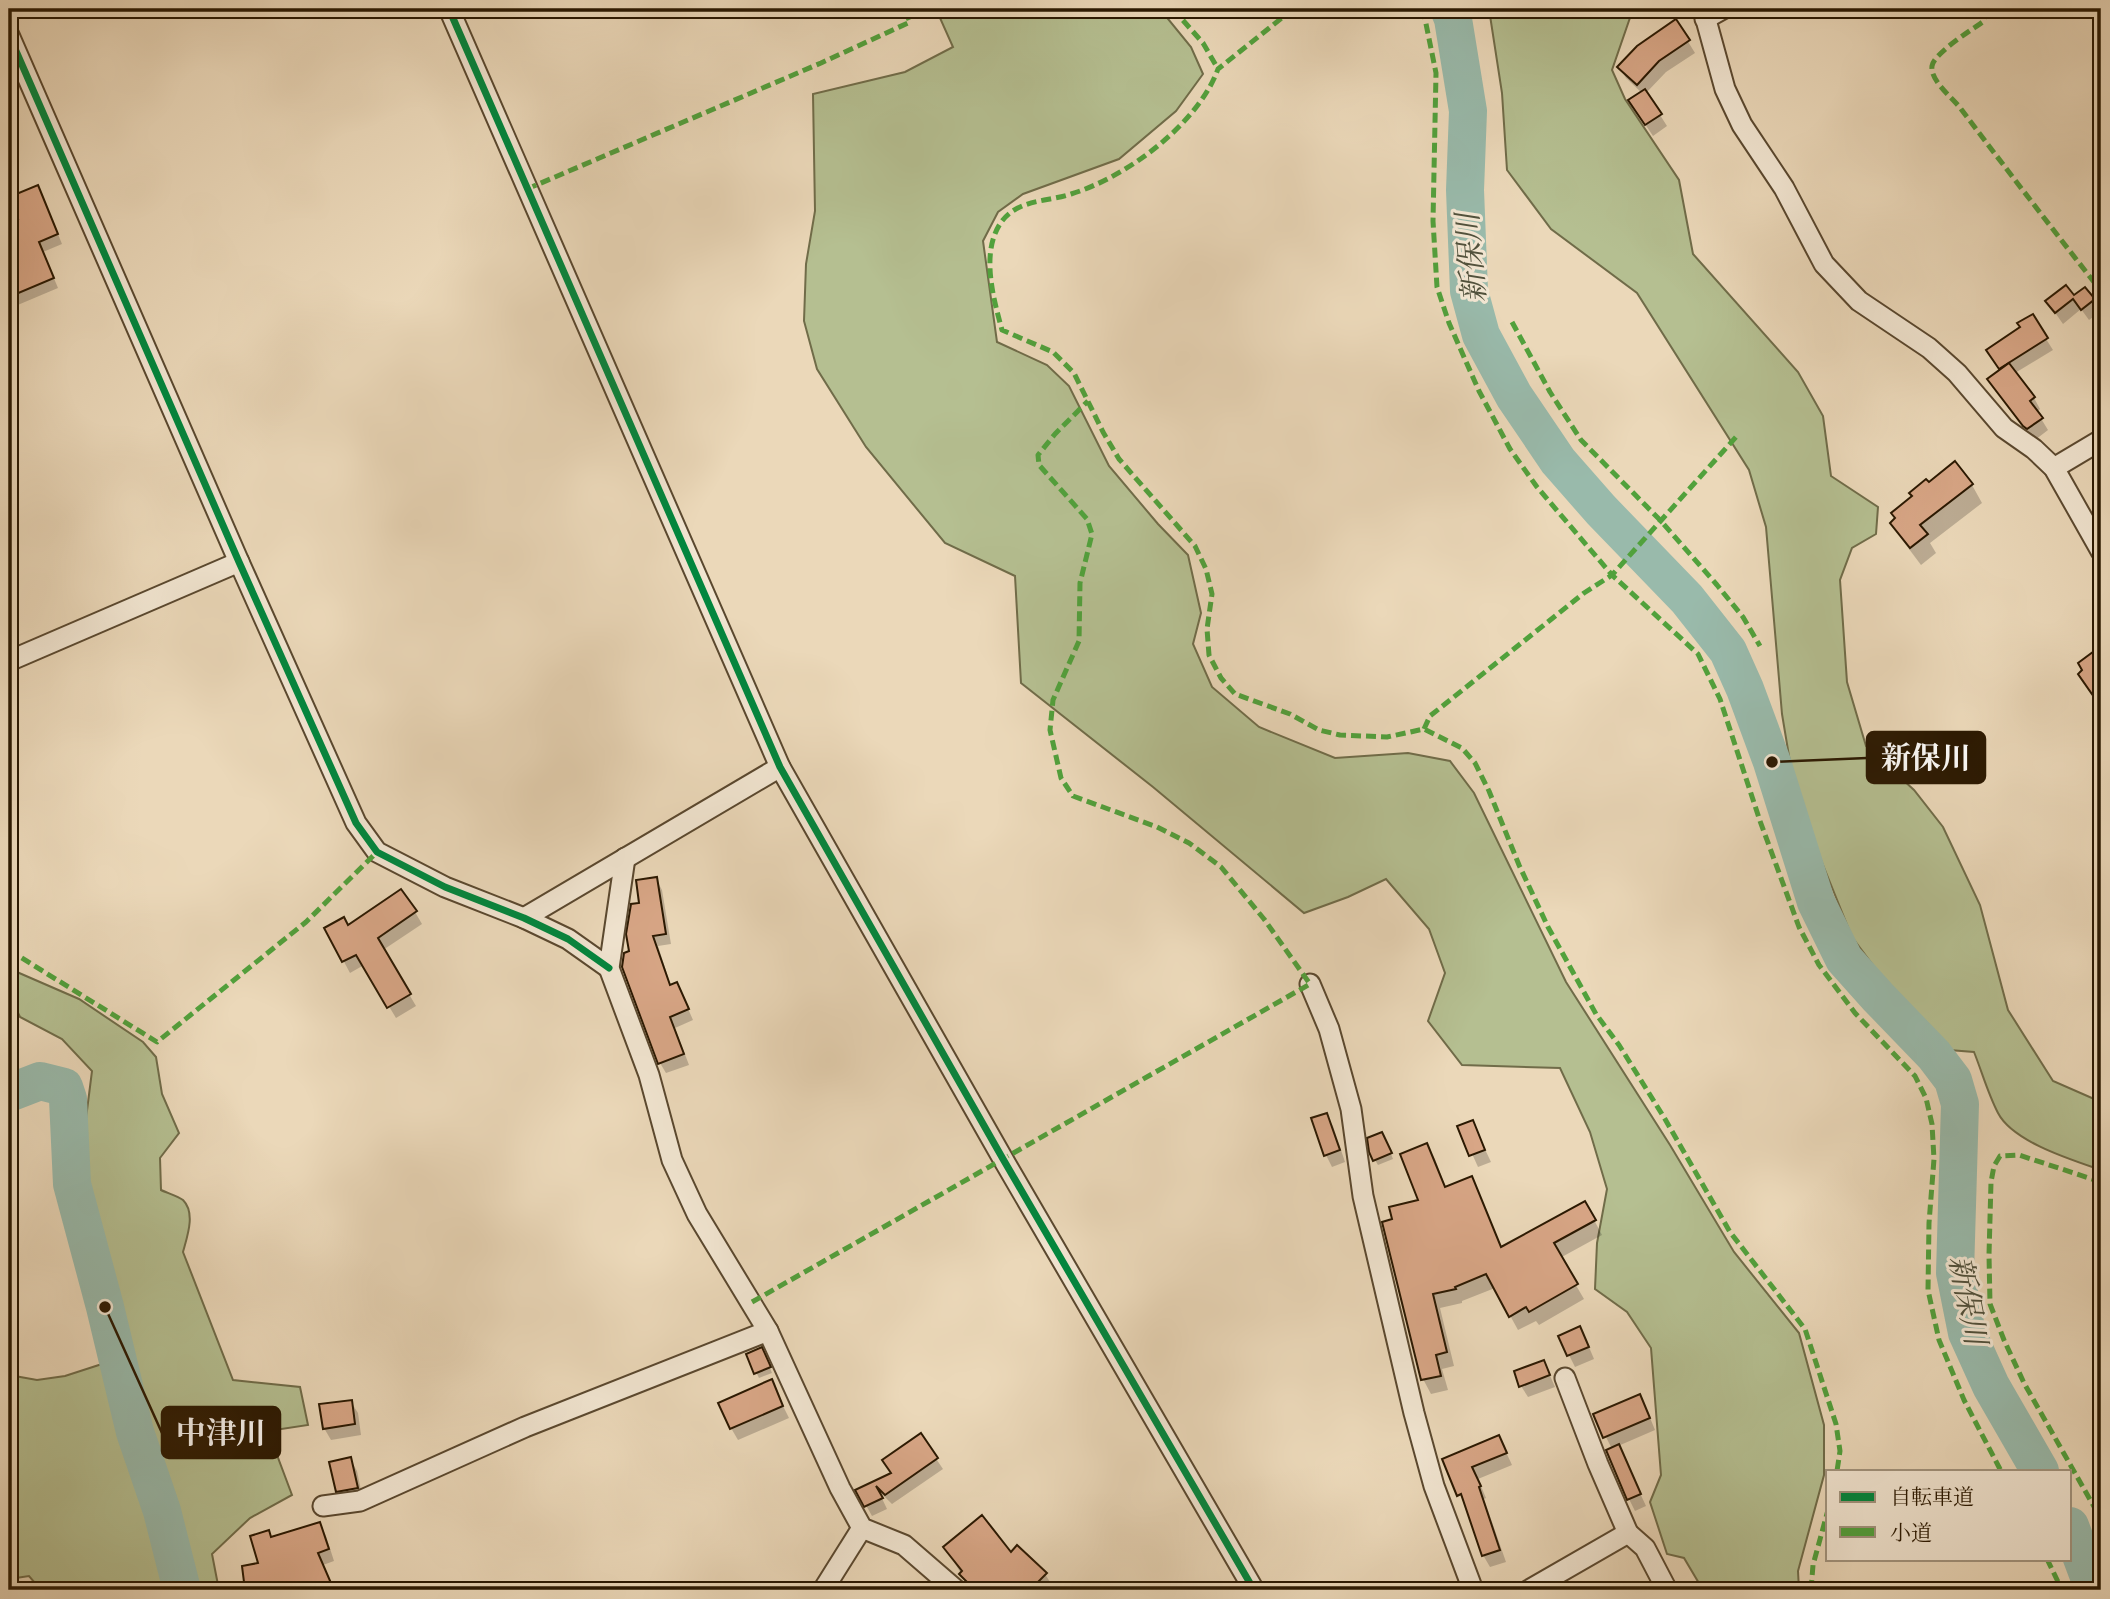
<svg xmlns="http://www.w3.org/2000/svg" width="2110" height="1599" font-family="'Gentium Book Plus','Noto Serif JP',serif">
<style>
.green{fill:#b5bf91;stroke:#706c49;stroke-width:2}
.shadow{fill:#0003}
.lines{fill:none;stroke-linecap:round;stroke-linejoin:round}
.river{stroke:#99baab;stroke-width:38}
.building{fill:#d8a686;stroke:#2a1801;stroke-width:2}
.street-casing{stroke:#5a482f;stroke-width:23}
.street{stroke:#f2e6d2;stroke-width:19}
.quiet{stroke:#51a13c;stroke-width:5;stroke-dasharray:10 5;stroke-linecap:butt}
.cycleway-casing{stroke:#f2e6d2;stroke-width:11}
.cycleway{stroke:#00873e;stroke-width:7}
.labels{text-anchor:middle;stroke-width:6;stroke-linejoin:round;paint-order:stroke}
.water-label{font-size:30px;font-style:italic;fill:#51513c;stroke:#f2e6d2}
.leader{fill:none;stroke:#2a1801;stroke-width:2.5}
.callout-dot{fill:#2a1801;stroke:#f2e6d2;stroke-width:2.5}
.callout{fill:#2a1801;stroke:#2a1801;stroke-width:2.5}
.callout-label{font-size:30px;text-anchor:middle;font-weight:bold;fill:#fff}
</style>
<rect width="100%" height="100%" fill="#ebd8b9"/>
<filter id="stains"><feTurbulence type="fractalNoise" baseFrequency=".00286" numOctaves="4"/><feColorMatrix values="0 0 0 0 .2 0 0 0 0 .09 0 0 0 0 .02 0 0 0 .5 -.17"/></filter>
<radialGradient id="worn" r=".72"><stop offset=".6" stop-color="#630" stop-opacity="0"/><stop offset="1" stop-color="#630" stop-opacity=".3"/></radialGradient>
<g class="green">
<polygon points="936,9 1160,9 1191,47 1203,74 1176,111 1119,159 1023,194 998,212 983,241 997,342 1047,365 1069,386 1109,466 1158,524 1188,555 1201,613 1193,644 1212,687 1259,727 1335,758 1408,753 1450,761 1474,793 1566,982 1670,1145 1734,1252 1799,1333 1824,1425 1824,1475 1798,1571 1799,1590 1703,1590 1684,1558 1667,1554 1650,1502 1661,1475 1651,1348 1627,1312 1595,1289 1597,1243 1607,1189 1590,1132 1560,1068 1462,1065 1428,1021 1445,973 1429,929 1386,879 1348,897 1304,913 1153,787 1021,683 1015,576 945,543 866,447 817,369 804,321 806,264 815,211 813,94 905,72 953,47"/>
<path d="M1489,9H1633L1612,70L1625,99L1679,180L1693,254L1798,372L1823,416L1831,476L1878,507L1876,534L1852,548L1840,580L1847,682L1866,746L1914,790L1943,827L1980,905L2008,1010L2053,1081L2101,1102V1170C2072,1160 2013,1142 1998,1113C1988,1094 1982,1072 1974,1052L1949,1050L1890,988L1852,937L1796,798L1782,714L1766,527L1749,470L1637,293L1551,229L1507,170L1502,93Z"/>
<path d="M10,969L79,999L143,1042L156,1057L162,1094L179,1133L160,1158L161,1190C167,1193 178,1196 183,1200C196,1213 187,1237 183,1252L233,1380L300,1387L308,1425L268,1431L292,1495L250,1518L212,1554L219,1590H41L29,1576L9,1579V1375L37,1380L65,1376L105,1363L73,1221L92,1071L62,1039L20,1017L9,994Z"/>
</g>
<g class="shadow">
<polygon points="1676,22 1695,53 1666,72 1646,93 1667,126 1653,136 1637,112 1642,93 1626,78 1619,67"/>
<polygon points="43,197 62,244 43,252 58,288 13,307 14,309 9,311 9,224 20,219"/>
<polygon points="2074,298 2093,300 2100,312 2089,320 2081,309 2063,324 2047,301"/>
<polygon points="15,312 19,321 9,325 9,315"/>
<polygon points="2046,339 2053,350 2015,373 2034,398 2040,409 2037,412 2048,430 2035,440 1996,391 1989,380 2001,371 1995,362"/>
<polygon points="1928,484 1972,485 1982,503 1930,543 1936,553 1921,565 1903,541 1892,523"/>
<polygon points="656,879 662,890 671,944 658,946 671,986 682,995 693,1020 675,1028 689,1065 666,1073 660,1063 631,952 641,905"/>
<polygon points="415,912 422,924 383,950 416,1006 396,1018 364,965 350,973 326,928 348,928"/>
<polygon points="1326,1115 1333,1126 1345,1162 1332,1167 1326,1155"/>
<polygon points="1472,1122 1491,1162 1478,1167 1460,1127"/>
<polygon points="1385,1139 1393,1159 1378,1165 1375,1160"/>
<polygon points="1427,1145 1435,1159 1446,1188 1471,1179 1479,1193 1502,1248 1585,1203 1602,1235 1560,1258 1584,1299 1539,1325 1536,1321 1518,1330 1495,1288 1462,1301 1462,1303 1440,1308 1454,1366 1442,1369 1448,1390 1431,1394 1423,1379 1395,1221 1420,1201"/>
<polygon points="1560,1337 1586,1340 1594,1359 1575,1367"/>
<polygon points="764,1354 772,1373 759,1378 748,1355"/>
<polygon points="1544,1362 1555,1387 1528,1397 1521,1386"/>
<polygon points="771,1382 789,1418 738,1440 731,1428"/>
<polygon points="351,1402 358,1413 361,1435 331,1440 324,1428"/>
<polygon points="1646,1408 1655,1430 1618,1446 1646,1506 1635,1511 1629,1499 1612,1449 1595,1415"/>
<polygon points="920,1435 943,1469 892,1504 878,1490 887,1509 872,1516 858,1491 893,1474"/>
<polygon points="1499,1437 1512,1465 1478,1479 1486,1498 1484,1499 1506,1562 1490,1567 1483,1555 1466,1506 1444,1460"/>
<polygon points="350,1459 357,1471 363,1500 345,1503 338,1491"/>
<polygon points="320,1524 326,1536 334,1561 323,1565 334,1590 247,1590 244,1567 260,1565 268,1532 273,1539"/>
<polygon points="945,1547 1010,1554 1045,1574 1055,1590 971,1590"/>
<polygon points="862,1585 868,1590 857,1590"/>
</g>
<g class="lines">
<g class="river">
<polyline points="1449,9 1453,19 1468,111 1465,190 1469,291 1481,335 1514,396 1558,461 1601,510 1687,599 1728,651 1745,689 1772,762 1816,902 1844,959 1878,997 1934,1055 1953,1080 1960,1104 1955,1273 1967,1333 1991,1386 2040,1471"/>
<polyline points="9,1093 40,1081 64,1087 68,1099 72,1184 105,1307 135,1432 162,1511 182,1590"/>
<polyline points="2070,1526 2094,1590"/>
</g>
</g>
<g class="building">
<polygon points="1676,19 1690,40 1659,61 1637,85 1617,67 1637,46"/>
<polygon points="1645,89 1662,114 1645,125 1628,100"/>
<polygon points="38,185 58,234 39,242 54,278 9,297 9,222 18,219 9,197"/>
<polygon points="2066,285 2074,295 2085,287 2095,299 2081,310 2073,299 2055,313 2045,301"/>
<polygon points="2033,314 2048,338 1999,369 1986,350 2020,327 2017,323"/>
<polygon points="2009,363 2035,397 2030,401 2043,418 2027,429 2023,426 1987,379"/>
<polygon points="1955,461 1973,484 1920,525 1928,534 1910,548 1890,523 1895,518 1891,513 1912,496 1909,493 1926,479 1929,482"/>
<polygon points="2101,646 2101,707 2078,674 2082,670 2078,663"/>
<polygon points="657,877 666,934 653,936 670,985 677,982 689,1009 670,1017 684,1054 658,1064 622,967 624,953 629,951 626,934 631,904 639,903 636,880"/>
<polygon points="401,889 417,911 378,938 411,994 387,1008 356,955 342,962 324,928 344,917 348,925"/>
<polygon points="1327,1113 1340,1150 1324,1156 1311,1118"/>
<polygon points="1473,1120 1485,1150 1469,1156 1457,1126"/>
<polygon points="1382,1132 1392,1153 1373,1161 1369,1152 1367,1138"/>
<polygon points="1427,1143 1445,1187 1472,1176 1501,1247 1585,1201 1596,1220 1554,1243 1578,1284 1529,1312 1526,1307 1509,1317 1486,1274 1455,1287 1456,1289 1433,1294 1447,1352 1436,1355 1441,1376 1421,1380 1382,1222 1392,1219 1389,1207 1418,1200 1400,1154"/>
<polygon points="1580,1326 1589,1347 1567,1356 1558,1336"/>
<polygon points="762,1347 771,1367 754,1374 746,1354"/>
<polygon points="1544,1360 1550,1375 1519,1387 1514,1371"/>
<polygon points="772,1379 783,1406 730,1429 718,1403"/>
<polygon points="1640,1394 1650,1418 1603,1438 1593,1414"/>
<polygon points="352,1400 355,1424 323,1429 319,1404"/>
<polygon points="921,1433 938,1458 885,1495 876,1486 883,1498 864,1507 855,1490 891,1473 882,1460"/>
<polygon points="1499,1435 1507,1453 1472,1467 1481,1486 1479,1487 1500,1550 1482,1556 1461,1494 1457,1496 1442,1459"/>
<polygon points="1619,1444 1641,1494 1627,1500 1606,1450"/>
<polygon points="351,1457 358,1488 336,1492 329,1462"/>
<polygon points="982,1515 1011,1552 1017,1545 1047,1573 1030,1590 975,1590 959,1574 962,1571 943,1547"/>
<polygon points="320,1522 329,1549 318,1553 334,1590 245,1590 242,1566 258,1563 250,1536 269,1530 271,1537"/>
</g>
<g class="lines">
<defs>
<g id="street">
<polyline points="449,9 780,767 1003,1159 1254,1590"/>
<polyline points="1703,9 1725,89 1742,125 1784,188 1824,264 1859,301 1929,348 1957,373 2004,428 2034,449 2054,468 2101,551"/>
<polyline points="1705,19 1723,9"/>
<polyline points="9,35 239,562 356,823 377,852 445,887 524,918 568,939 609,968"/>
<polyline points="2054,468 2101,440"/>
<polyline points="9,661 239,562"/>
<polyline points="625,858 609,968 649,1075 672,1160 697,1214 768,1331 840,1488 862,1528 904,1545 956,1590"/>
<polyline points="524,918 780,767"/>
<polyline points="1310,984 1329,1029 1351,1109 1363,1196 1414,1413 1434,1486 1473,1590"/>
<polyline points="1565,1378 1598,1464 1628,1533"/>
<polyline points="323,1506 360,1501 525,1427 768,1331"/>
<polyline points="823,1590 862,1528"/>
<polyline points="1529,1590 1628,1533 1645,1548 1667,1590"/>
</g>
</defs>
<use href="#street" class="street-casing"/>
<use href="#street" class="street"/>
<g class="quiet">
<polyline points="1173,9 1203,43 1218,69"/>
<path d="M1293,9L1218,69C1198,124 1127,177 1071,194C1047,202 1019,199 1002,221C980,251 993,297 1002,330L1053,352L1074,373L1103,432L1119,459L1195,546L1206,569L1212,594L1207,629L1209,655L1221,678L1235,694L1290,714L1319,730L1340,735L1387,737L1424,729L1462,748L1475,763L1489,791L1519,865L1548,927L1596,1014L1619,1045L1665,1119L1730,1232L1805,1329L1836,1424L1840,1451L1837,1471"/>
<polyline points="1423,9 1436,73 1433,221 1437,287 1449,323 1479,391 1510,449 1537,487 1612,575 1698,654 1720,699 1760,821 1799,927 1819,965 1855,1013 1915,1076 1926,1098 1932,1124 1934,1159 1929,1223 1928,1290 1939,1340 1964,1400 2001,1471"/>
<path d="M1987,9L1984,21C1973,29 1934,53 1932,66C1930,81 1953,98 1961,109C2007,170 2054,231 2101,291"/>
<polyline points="527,189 821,63 910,22 904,9"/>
<polyline points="1512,322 1550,392 1581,440 1661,521 1717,585 1743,617 1760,646"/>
<polyline points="1424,729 1430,716 1584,593 1612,575 1736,437"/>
<polyline points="9,950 157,1042 306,922 377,852"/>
<polyline points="2101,1182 2019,1155 2000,1156 1994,1166 1991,1182 1989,1255 1990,1304 2004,1340 2024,1383 2101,1519"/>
<polyline points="752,1302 1310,984 1264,919 1221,867 1189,843 1157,827 1073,796 1061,778 1050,730 1053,700 1079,641 1080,583 1092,534 1087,519 1039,465 1038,455 1055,434 1088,401"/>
<polyline points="2047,1559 2062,1590"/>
<polyline points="1811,1590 1813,1565 1828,1510"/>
</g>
<defs>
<g id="cycleway">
<polyline points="449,9 780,767 1003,1159 1254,1590"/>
<polyline points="9,35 239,562 356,823 377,852 445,887 524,918 568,939 609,968"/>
</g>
</defs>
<use href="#cycleway" class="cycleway-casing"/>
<use href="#cycleway" class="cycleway"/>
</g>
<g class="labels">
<g class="water-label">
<text transform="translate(1471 258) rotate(-95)" y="10">新保川</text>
<text transform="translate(1968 1300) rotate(79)" y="10">新保川</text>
</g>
</g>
<path class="leader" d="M1772 762L1867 758M105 1307L162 1433"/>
<g class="callout-dot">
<circle cx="1772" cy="762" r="7"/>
<circle cx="105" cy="1307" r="7"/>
</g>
<g class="callout">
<rect x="1867" y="732" width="118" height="51" rx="7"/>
<rect x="162" y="1407" width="118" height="51" rx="7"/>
</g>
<g class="callout-label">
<text x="1926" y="768">新保川</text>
<text x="221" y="1443">中津川</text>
</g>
<rect width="2110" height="1599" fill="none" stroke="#ebd8b9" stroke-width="35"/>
<rect x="10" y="10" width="2089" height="1578" fill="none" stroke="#2a1801" stroke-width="3.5"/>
<rect x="18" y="18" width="2075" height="1564" fill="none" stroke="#2a1801" stroke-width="2"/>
<rect x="1826" y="1470" width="245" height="91" fill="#f2e6d2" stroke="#a2947e" stroke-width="2"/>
<rect x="1840" y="1492" width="35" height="10" fill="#00873e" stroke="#a2947e" stroke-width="2"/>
<text x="1890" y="1504" font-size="21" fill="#2a1801">自転車道</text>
<rect x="1840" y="1527" width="35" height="10" fill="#51a13c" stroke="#a2947e" stroke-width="2"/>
<text x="1890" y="1540" font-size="21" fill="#2a1801">小道</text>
<rect width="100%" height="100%" filter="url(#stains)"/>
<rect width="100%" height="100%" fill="url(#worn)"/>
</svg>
